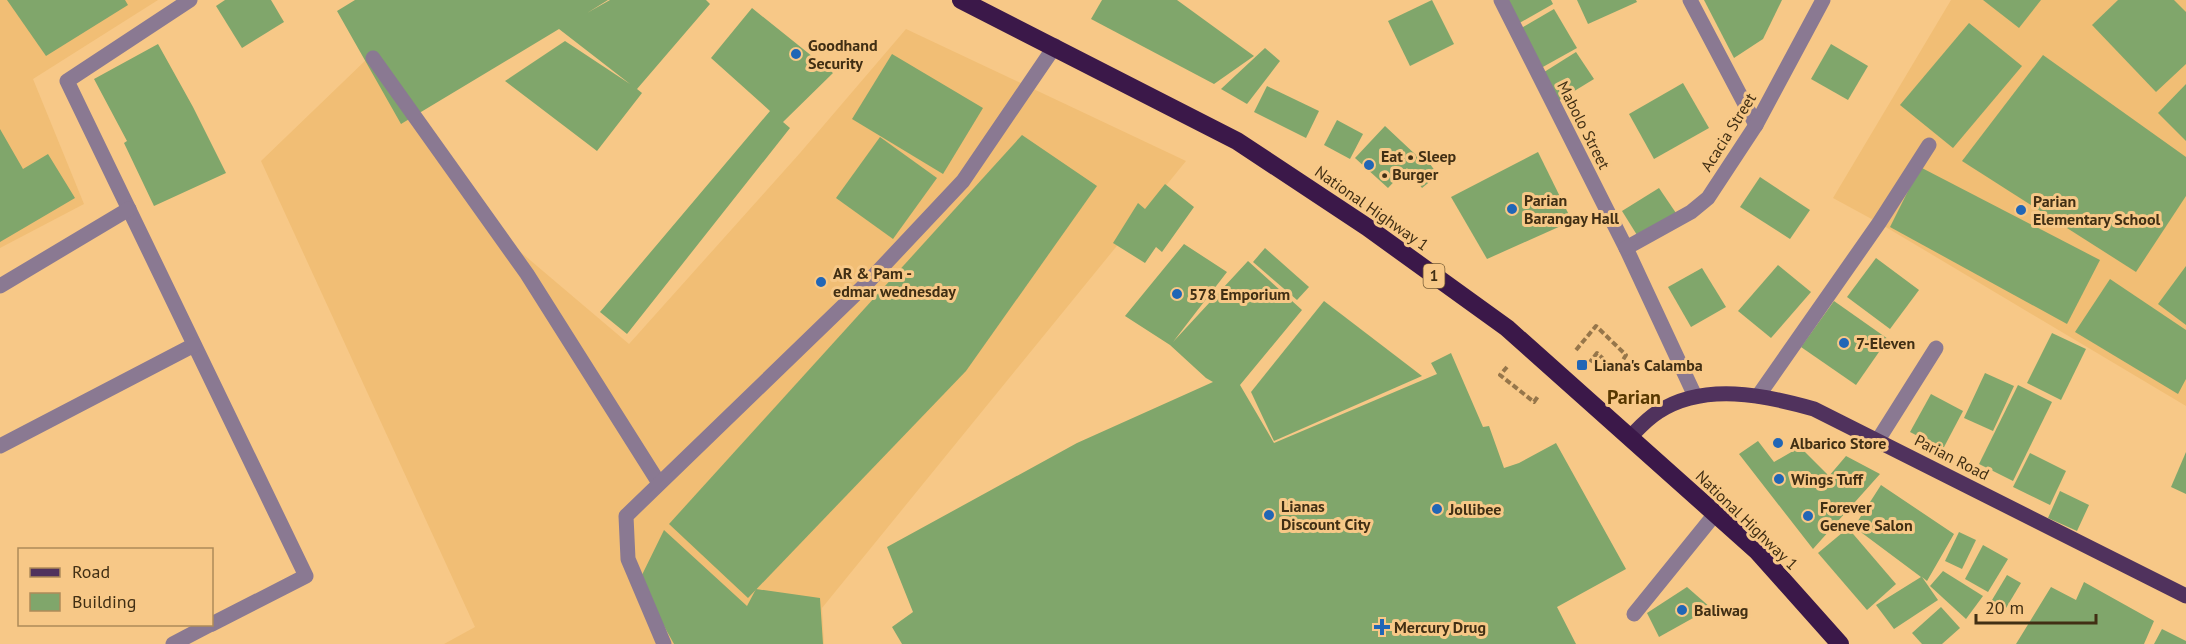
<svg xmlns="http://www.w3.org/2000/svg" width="2186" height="644" font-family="'PT Sans',sans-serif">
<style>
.built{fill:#f1be75}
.building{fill:#80a66b}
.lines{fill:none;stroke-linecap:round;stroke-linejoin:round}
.path{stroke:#96764a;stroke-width:4;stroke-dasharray:6 3;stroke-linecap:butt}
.minor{stroke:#8a7992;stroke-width:15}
.major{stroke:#50325d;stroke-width:15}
.highway{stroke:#3b1849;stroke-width:18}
.poi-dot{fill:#2166b6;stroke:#f7c887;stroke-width:2}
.labels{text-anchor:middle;stroke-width:6;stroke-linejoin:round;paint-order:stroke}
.shield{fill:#f7c887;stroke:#785d36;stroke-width:1.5}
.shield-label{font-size:15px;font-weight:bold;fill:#412f14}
.poi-label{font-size:16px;font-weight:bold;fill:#412f14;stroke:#f7c887;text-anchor:start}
.street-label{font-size:16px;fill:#412f14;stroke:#f7c887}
.quarter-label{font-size:20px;font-weight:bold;fill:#573800;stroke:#f7c887}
</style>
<rect width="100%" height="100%" fill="#f7c887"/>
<g class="built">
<polygon points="0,0 158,0 33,79 84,204 0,248"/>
<polygon points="1951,0 2186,0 2186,406 1879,223 1833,198"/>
<polygon points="906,29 1186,161 822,608 824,644 444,644 475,627 261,161 369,57 491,227 629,344 800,153"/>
</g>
<g class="building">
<polygon points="7,0 125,0 128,5 46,56"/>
<polygon points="225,0 271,0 284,22 242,48 216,6"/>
<polygon points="355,0 608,0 587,13 610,0 706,0 710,4 637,89 642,93 597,151 505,81 565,41 630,84 559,29 401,124 337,11"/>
<polygon points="1102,0 1177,0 1254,56 1214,84 1091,19"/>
<polygon points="1432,0 1454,44 1410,66 1388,21"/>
<polygon points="1502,0 1551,0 1553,4 1516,25"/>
<polygon points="1577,0 1636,0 1637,2 1588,24"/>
<polygon points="1704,0 1782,0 1763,39 1734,58"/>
<polygon points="1983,0 2041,0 2019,28"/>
<polygon points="2118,0 2174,0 2186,12 2186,64 2156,92 2092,25"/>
<polygon points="752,8 833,73 783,122 790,128 627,334 600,312 770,111 711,58"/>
<polygon points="1554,9 1577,48 1541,68 1518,30"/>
<polygon points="1969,23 2022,66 1953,148 1900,105"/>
<polygon points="158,44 193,107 226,173 154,206 124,143 127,141 94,79"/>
<polygon points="1831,44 1868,66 1848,100 1811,79"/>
<polygon points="1265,48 1280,61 1247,104 1221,89"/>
<polygon points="1576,52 1594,79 1558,101 1541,74"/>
<polygon points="892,54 983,108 943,174 852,119"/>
<polygon points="2043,55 2186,157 2186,196 2136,272 1962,161"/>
<polygon points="1683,83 1709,128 1654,159 1629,114"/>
<polygon points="2186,84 2186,141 2158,113"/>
<polygon points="1267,86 1319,111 1306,138 1254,112"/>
<polygon points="1337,120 1363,134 1350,159 1324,145"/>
<polygon points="1385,126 1417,156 1422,153 1438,175 1422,188 1407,168 1388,188 1355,158"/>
<polygon points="0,129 23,169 48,154 75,198 0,242"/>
<polygon points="1022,135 1097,186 966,371 748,598 669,524"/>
<polygon points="880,137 937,178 893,239 836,198"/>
<polygon points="1538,152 1572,221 1487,259 1451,197"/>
<polygon points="1920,167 2100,260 2067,324 1890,227"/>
<polygon points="1760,177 1810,210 1790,239 1740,207"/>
<polygon points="1165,184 1194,207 1162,252 1156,247 1145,263 1113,243 1138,203 1145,209"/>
<polygon points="1659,188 1678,216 1637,235 1622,211"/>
<polygon points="1184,244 1227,272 1173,342 1248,261 1302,310 1240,385 1274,443 1437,374 1431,363 1451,353 1483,427 1489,426 1504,468 1519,463 1556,443 1626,569 1557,607 1576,644 902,644 892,627 913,612 887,547 1077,443 1213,382 1206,378 1170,345 1125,316"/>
<polygon points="1265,248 1309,287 1297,300 1253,262"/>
<polygon points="1876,258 1919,290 1890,329 1847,297"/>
<polygon points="1778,265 1811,292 1771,338 1738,311"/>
<polygon points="2186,266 2186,325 2158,304"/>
<polygon points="1702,268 1726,307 1691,327 1668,287"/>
<polygon points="2110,279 2186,330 2186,379 2178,394 2075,332"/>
<polygon points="1324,301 1422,376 1274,441 1251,392"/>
<polygon points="1834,301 1888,339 1856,385 1801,347"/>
<polygon points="2052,333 2086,349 2061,400 2027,383"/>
<polygon points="1985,373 2014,386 1993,431 1964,418"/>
<polygon points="2018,385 2052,402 2013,481 1979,464"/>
<polygon points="1931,394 1963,411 1943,449 1910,432"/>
<polygon points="1758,441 1774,462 1800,447 1829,476 1846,456 1880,474 1813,549 1739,454"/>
<polygon points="2186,452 2186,494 2171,487"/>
<polygon points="2030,453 2066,471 2050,505 2013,487"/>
<polygon points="1881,485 1954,534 1927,581 1922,577 1938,600 1894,629 1876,605 1921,577 1854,527"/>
<polygon points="2060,491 2089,505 2077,531 2048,518"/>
<polygon points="1848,528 1896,584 1867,610 1818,553"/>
<polygon points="664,530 747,606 756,589 820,598 823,644 674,644 639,581"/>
<polygon points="1959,532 1976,540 1962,569 1945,561"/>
<polygon points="1983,545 2008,559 1988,592 1965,579"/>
<polygon points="1943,571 1983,596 1966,619 1930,586"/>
<polygon points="2007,575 2021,583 2006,608 1992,600"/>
<polygon points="2084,582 2154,621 2144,644 2016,644 2051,587 2076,600"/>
<polygon points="1687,587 1711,608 1659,637 1647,613"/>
<polygon points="1941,607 1960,628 1942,644 1922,644 1912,633"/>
<polygon points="2162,629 2186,641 2186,644 2154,644"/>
</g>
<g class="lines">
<g class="path">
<polyline points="1576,350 1596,326 1626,355 1616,371 1597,353 1590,362"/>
<polyline points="1507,367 1500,375 1534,402 1539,395"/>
</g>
<g class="minor">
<polyline points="190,0 67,81 306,576 212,624"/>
<polyline points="1501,0 1626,248 1695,396"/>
<polyline points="1690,0 1756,125"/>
<polyline points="373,58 527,274 659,483"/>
<polyline points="1626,248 1691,212 1708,198 1756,125 1823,0"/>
<polyline points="0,286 129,209"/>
<polyline points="1758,396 1879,223 1929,145"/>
<polyline points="1878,440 1936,348"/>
<polyline points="0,446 194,345"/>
<polyline points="1634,614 1715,514"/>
<polyline points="173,644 211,624"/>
<polyline points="664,644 628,559 626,516 867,283 963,181 1055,46"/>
</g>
<path class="major" d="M1630,437C1639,428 1648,418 1658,412C1704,382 1765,395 1814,409L2186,596"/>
<polyline class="highway" points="961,0 1237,141 1367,227 1507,328 1757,551 1840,644"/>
</g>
<g class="poi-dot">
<circle cx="796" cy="54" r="6"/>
<circle cx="1369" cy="165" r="6"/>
<circle cx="1512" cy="209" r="6"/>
<circle cx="2021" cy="210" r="6"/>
<circle cx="821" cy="282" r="6"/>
<circle cx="1177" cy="294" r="6"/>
<circle cx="1844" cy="343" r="6"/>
<rect x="1576" y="359" width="12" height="12" rx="3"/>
<circle cx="1778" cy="443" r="6"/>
<circle cx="1779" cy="479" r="6"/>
<circle cx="1437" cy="509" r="6"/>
<circle cx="1269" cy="515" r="6"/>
<circle cx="1808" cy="516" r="6"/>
<circle cx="1682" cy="610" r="6"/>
<path d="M1379 618h6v6h6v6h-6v6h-6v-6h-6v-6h6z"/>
</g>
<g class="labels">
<rect class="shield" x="1423.5" y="264" width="21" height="24" rx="4.5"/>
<g class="shield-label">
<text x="1434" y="281">1</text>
</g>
<g class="poi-label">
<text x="808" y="51">Goodhand<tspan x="808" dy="18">Security</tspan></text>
<text x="1381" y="162">Eat • Sleep<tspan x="1381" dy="18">• Burger</tspan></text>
<text x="1524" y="206">Parian<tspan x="1524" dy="18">Barangay Hall</tspan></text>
<text x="2033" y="207">Parian<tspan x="2033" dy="18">Elementary School</tspan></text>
<text x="833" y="279">AR &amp; Pam -<tspan x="833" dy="18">edmar wednesday</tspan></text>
<text x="1189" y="300">578 Emporium</text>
<text x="1856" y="349">7-Eleven</text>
<text x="1594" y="371">Liana's Calamba</text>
<text x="1790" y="449">Albarico Store</text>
<text x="1791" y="485">Wings Tuff</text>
<text x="1281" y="512">Lianas<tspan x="1281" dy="18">Discount City</tspan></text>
<text x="1820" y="513">Forever<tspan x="1820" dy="18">Geneve Salon</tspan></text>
<text x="1449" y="515">Jollibee</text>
<text x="1694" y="616">Baliwag</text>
<text x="1394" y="633">Mercury Drug</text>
</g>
<g class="street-label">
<text transform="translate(1584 125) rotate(63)" y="6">Mabolo Street</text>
<text transform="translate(1728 132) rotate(-58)" y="6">Acacia Street</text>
<text transform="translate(1372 208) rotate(35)" y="6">National Highway 1</text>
<text transform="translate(1952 457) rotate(27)" y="6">Parian Road</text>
<text transform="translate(1747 520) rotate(44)" y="6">National Highway 1</text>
</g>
<g class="quarter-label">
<text x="1634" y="404">Parian</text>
</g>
</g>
<rect x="18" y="548" width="195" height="78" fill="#f7c887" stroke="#ae8b59" stroke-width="1.5"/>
<rect x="30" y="568" width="30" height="9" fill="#50325d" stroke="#ae8b59" stroke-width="1.5"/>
<text x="72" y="578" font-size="18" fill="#412f14">Road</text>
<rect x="30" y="593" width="30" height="18" fill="#80a66b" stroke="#ae8b59" stroke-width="1.5"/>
<text x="72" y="608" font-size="18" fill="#412f14">Building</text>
<path d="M1976 614v9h120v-9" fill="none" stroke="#412f14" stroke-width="3"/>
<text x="1985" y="614" font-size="18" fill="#412f14" stroke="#f7c887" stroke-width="4.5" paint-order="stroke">20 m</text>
</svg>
